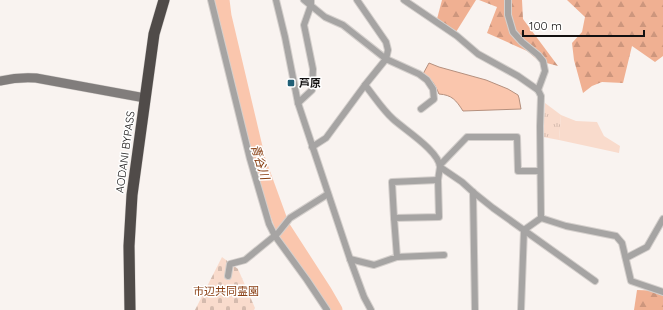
<svg xmlns="http://www.w3.org/2000/svg" width="663" height="310" font-family="Quicksand,'Noto Sans JP',sans-serif">
<style>
.forest{fill:url(#forest-firs)}
.cemetery{fill:url(#cemetery-stones)}
.park{fill:url(#park-tufts)}
.pitch{fill:#f9dbcc}
.water{fill:#fac6ad;stroke:#b5907e}
.lines{fill:none;stroke-linecap:round;stroke-linejoin:round}
.river{stroke:#fac6ad;stroke-width:15}
.street-casing{stroke:#d4cfcc;stroke-width:8}
.secondary-casing{stroke:#d4cfcc;stroke-width:10}
.highway-casing{stroke:#d4cfcc;stroke-width:12}
.street{stroke:#a6a4a3;stroke-width:6}
.secondary{stroke:#817d7c;stroke-width:9}
.highway{stroke:#504b49;stroke-width:11}
.poi-dot{fill:#215f76;stroke:#fff;stroke-width:1.5}
.labels{text-anchor:middle;stroke-width:3;stroke-linejoin:round;paint-order:stroke}
.poi-label{font-size:11px;font-weight:bold;fill:#131111;stroke:#fff;text-anchor:start}
.street-label{font-size:11px;fill:#131111;stroke:#fff}
.park-label{font-size:11px;fill:#893e12;stroke:#fff}
.water-label{font-size:12px;font-style:italic;fill:#883e11;stroke:#fff}
</style>
<defs>
<pattern id="forest-firs" width="22" height="20" patternUnits="userSpaceOnUse"><rect width="22" height="20" fill="#f0b092"/><path d="M5 1l3.5 6h-7zM16 11l3.5 6h-7z" fill="#cd967d"/></pattern>
<pattern id="cemetery-stones" width="16" height="16" patternUnits="userSpaceOnUse"><rect width="16" height="16" fill="#f9dbcc"/><path d="M2 7V4a2 2 0 0 1 4 0v3zM10 15v-3a2 2 0 0 1 4 0v3z" fill="#d5bbae"/></pattern>
<pattern id="park-tufts" width="24" height="20" patternUnits="userSpaceOnUse"><rect width="24" height="20" fill="#f9dbcc"/><path d="M3 7l-1-3M5 7V3M7 7l1-3M15 17l-1-3M17 17v-4M19 17l1-3" fill="none" stroke="#d5bbae"/></pattern>
</defs>
<rect width="100%" height="100%" fill="#f9f3f0"/>
<g class="forest">
<polygon points="442,0 476,0 456,32 437,19"/>
<polygon points="479,0 522,0 523,19 558,66 539,61 527,51 487,33 497,7"/>
<polygon points="567,0 663,0 663,56 655,62 632,46 623,83 602,82 592,86 583,93 574,60 572,43 582,32 585,17"/>
<polygon points="637,290 663,291 663,310 634,310"/>
</g>
<polygon class="cemetery" points="222,257 238,269 255,308 254,310 195,310"/>
<polygon class="park" points="545,103 561,115 559,140 543,137"/>
<polygon class="pitch" points="561,115 576,121 597,122 604,136 620,146 619,153 559,140"/>
<path class="water" d="M429,63L439,67L486,80L508,89L518,95L519,98L521,109L463,111C456,100 452,95 439,94C435,85 433,80 423,74Z"/>
<g class="lines">
<polyline class="river" points="222,0 224,16 258,160 282,226 324,291 335,310"/>
<defs>
<g id="street">
<polyline points="211,0 250,159 269,224 275,236 307,280 327,310"/>
<polyline points="276,0 285,37 298,103 350,259 364,297 371,310"/>
<polyline points="304,0 325,17 343,25 386,59 419,74 427,80 433,89 434,99 421,109"/>
<polyline points="404,0 457,36 478,54 518,76 538,90 541,96 540,126 541,218 524,230 521,310"/>
<polyline points="508,0 508,15 513,32 522,42 538,55 543,61 545,71 538,90"/>
<path d="M365,85C374,96 382,109 393,119C405,130 439,151 440,167L462,182L473,192L493,208L595,281"/>
<polyline points="298,103 312,90 313,69 304,25 311,5 311,0"/>
<polyline points="312,147 326,138 365,85 386,59 388,50 386,42 357,0"/>
<polyline points="440,165 467,137 517,137 518,171 540,171"/>
<polyline points="473,192 475,310"/>
<polyline points="394,218 392,182 438,180"/>
<polyline points="541,218 566,226 616,236 622,243 631,281 663,292"/>
<polyline points="397,257 444,255"/>
<polyline points="626,258 647,247 663,219"/>
<polyline points="350,259 374,265 397,257 394,218 439,217 438,180 440,167"/>
<polyline points="228,276 230,264 245,260 278,233 290,218 328,194"/>
</g>
<path id="secondary" d="M0,81C13,78 22,77 36,78L145,98"/>
<polyline id="highway" points="130,310 129,246 132,195 154,34 164,0"/>
</defs>
<use href="#street" class="street-casing"/>
<use href="#secondary" class="secondary-casing"/>
<use href="#highway" class="highway-casing"/>
<use href="#street" class="street"/>
<use href="#secondary" class="secondary"/>
<use href="#highway" class="highway"/>
</g>
<rect class="poi-dot" x="287" y="79" width="8" height="8" rx="2"/>
<g class="labels">
<g class="poi-label">
<text x="299" y="87">芦原</text>
</g>
<g class="street-label">
<text transform="translate(125 152) rotate(-82)" y="4">AODANI BYPASS</text>
</g>
<g class="park-label">
<text x="226" y="295">市辺共同霊園</text>
</g>
<g class="water-label">
<text transform="translate(260 162) rotate(73)" y="4">青谷川</text>
</g>
</g>
<path d="M523 30v6h121v-6" fill="none" stroke="#131111" stroke-width="2"/>
<text x="529" y="30" font-size="12" fill="#131111" stroke="#ffffff" stroke-width="3" paint-order="stroke">100 m</text>
</svg>
